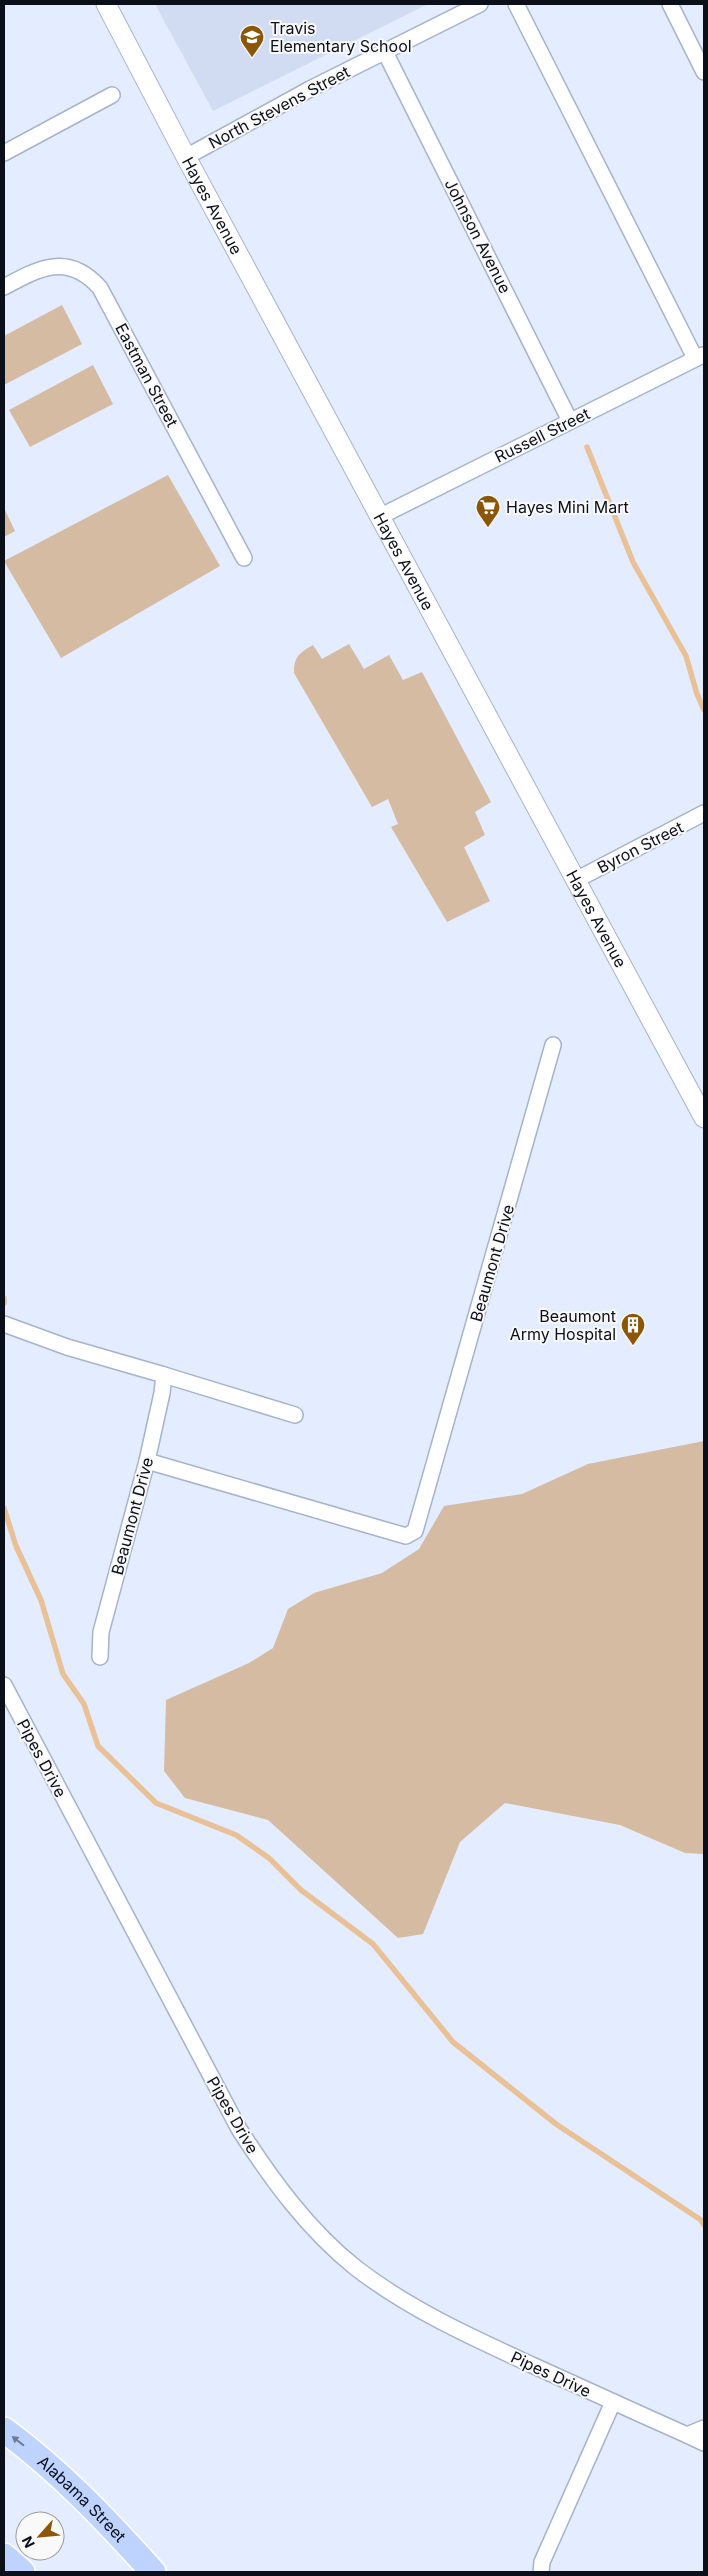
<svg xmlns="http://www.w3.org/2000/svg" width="708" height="2576" font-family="Inter,sans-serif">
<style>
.built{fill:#d1dbf1}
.green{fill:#d4bba1}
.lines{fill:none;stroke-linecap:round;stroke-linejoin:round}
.stream{stroke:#e9c197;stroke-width:5.5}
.minor-casing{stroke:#a5b3cf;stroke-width:18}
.tertiary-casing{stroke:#a5b3cf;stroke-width:21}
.primary-casing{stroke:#fff;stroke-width:28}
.minor{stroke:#fff;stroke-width:15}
.tertiary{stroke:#fff;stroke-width:19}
.primary{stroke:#bfd3ff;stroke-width:25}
.oneway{fill:#6e7b98}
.labels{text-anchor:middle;stroke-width:4;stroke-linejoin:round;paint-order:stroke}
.poi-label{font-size:16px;fill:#0b0f19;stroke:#f9f9f9;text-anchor:start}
.street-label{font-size:16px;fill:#0b0f19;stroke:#f9f9f9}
</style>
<rect width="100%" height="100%" fill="#e4ecff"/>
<polygon class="built" points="155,4 428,4 213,111"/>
<g class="green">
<polygon points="62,305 82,344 4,385 4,336"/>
<polygon points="93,365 113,404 30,447 9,410"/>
<polygon points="168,475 220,566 61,658 4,561"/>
<polygon points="4,508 15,531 4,537"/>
<path d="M349,644L364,669L389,655L403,680L422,672L491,802L475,812L485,835L464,847L490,901L447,922L391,827L398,824L388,799L372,807L294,673C294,657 299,653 313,645L322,659Z"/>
<polygon points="704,1441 704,1854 685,1853 620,1825 505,1803 460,1842 423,1934 398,1938 268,1820 185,1798 164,1771 166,1700 249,1663 273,1648 288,1609 314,1593 382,1573 419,1549 444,1506 522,1494 588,1464"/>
</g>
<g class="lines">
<g class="stream">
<polyline points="587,447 633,562 686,656 697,694 704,710"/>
<polyline points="4,1298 4,1303"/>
<polyline points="4,1508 16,1546 41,1600 63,1674 84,1704 98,1746 156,1803 236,1835 269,1858 301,1890 373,1944 453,2042 556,2124 701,2220 704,2225"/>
</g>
<defs>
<g id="minor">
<polyline points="516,4 695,358"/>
<polyline points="670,4 704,72"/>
<polyline points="385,52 570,421"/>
<polyline points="4,153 112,95"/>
<polyline points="186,157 310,89 480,4"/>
<path d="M4,287C39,268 68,252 100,288L244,558"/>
<polyline points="381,516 703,355"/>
<polyline points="576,880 704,813"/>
<polyline points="4,1324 67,1347 164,1375 162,1393 147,1461 101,1632 100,1657"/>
<polyline points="164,1375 295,1415"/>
<polyline points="147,1461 406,1536 415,1531 553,1045"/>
<path d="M4,1685L239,2129C272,2180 308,2230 356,2268C409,2309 471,2337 532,2365C583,2388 635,2412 687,2435L704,2428"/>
<polyline points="687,2435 704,2443"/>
<polyline points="541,2572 542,2562 613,2402"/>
</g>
<g id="tertiary">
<path id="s1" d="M106,4L186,157L704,1118"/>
</g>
<g id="primary">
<path id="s2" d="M4,2430C60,2471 107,2521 153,2572"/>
<polyline points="4,2556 22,2572"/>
</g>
</defs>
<use href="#minor" class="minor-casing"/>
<use href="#tertiary" class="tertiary-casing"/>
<use href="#primary" class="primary-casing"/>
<use href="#minor" class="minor"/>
<use href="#tertiary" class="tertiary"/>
<use href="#primary" class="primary"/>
</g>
<defs><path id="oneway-solid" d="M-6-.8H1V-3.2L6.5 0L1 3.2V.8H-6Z" transform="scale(1.25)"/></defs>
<use class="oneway" href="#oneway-solid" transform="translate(18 2441) rotate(-142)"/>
<defs>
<symbol id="school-pin" viewBox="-11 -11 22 30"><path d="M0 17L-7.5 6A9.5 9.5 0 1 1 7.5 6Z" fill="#8c5608" stroke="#f9f9f9"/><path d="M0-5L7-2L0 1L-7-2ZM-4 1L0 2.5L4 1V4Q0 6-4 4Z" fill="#fff"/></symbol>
<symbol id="supermarket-pin" viewBox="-11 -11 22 30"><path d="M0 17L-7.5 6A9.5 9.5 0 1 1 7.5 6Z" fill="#8c5608" stroke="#f9f9f9"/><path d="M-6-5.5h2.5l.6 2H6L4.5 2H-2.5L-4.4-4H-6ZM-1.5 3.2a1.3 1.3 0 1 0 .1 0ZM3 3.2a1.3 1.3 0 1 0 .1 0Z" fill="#fff"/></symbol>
<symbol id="building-pin" viewBox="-11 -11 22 30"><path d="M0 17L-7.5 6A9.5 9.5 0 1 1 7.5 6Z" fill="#8c5608" stroke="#f9f9f9"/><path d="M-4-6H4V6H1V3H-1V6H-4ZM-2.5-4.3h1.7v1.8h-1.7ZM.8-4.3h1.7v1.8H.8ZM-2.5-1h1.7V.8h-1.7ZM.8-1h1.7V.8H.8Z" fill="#fff"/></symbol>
</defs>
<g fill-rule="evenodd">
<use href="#school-pin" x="238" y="23" width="28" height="38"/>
<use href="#supermarket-pin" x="474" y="493" width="28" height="38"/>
<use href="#building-pin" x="619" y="1311" width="28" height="38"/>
</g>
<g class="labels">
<g class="poi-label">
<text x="270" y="34">Travis<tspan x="270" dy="18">Elementary School</tspan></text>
<text x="506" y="513">Hayes Mini Mart</text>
<text x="616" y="1322" text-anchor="end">Beaumont<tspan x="616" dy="18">Army Hospital</tspan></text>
</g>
<g class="street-label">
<text transform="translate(279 107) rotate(-28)" y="6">North Stevens Street</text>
<text dy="6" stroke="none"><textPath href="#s1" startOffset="228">Hayes Avenue</textPath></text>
<text transform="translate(478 236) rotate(63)" y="6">Johnson Avenue</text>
<text transform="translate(147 375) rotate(62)" y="6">Eastman Street</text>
<text transform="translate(542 435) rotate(-26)" y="6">Russell Street</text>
<text dy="6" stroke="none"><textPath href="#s1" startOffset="632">Hayes Avenue</textPath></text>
<text transform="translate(640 847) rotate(-27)" y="6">Byron Street</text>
<text dy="6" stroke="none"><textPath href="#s1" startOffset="1038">Hayes Avenue</textPath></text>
<text transform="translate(492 1263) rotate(-74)" y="6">Beaumont Drive</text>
<text transform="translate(132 1516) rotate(-75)" y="6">Beaumont Drive</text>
<text transform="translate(42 1758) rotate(62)" y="6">Pipes Drive</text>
<text transform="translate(233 2115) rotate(60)" y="6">Pipes Drive</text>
<text transform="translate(551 2374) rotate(25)" y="6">Pipes Drive</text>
<text dy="6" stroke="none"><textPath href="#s2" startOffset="104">Alabama Street</textPath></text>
</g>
</g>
<rect width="708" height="2576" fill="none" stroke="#0b0f19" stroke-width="10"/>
<g transform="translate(40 2536) rotate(243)"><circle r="24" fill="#f9f9f9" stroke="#9a9b9f"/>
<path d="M0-4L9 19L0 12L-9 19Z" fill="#8c5608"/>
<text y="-8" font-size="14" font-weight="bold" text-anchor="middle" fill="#0b0f19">N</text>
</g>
</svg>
